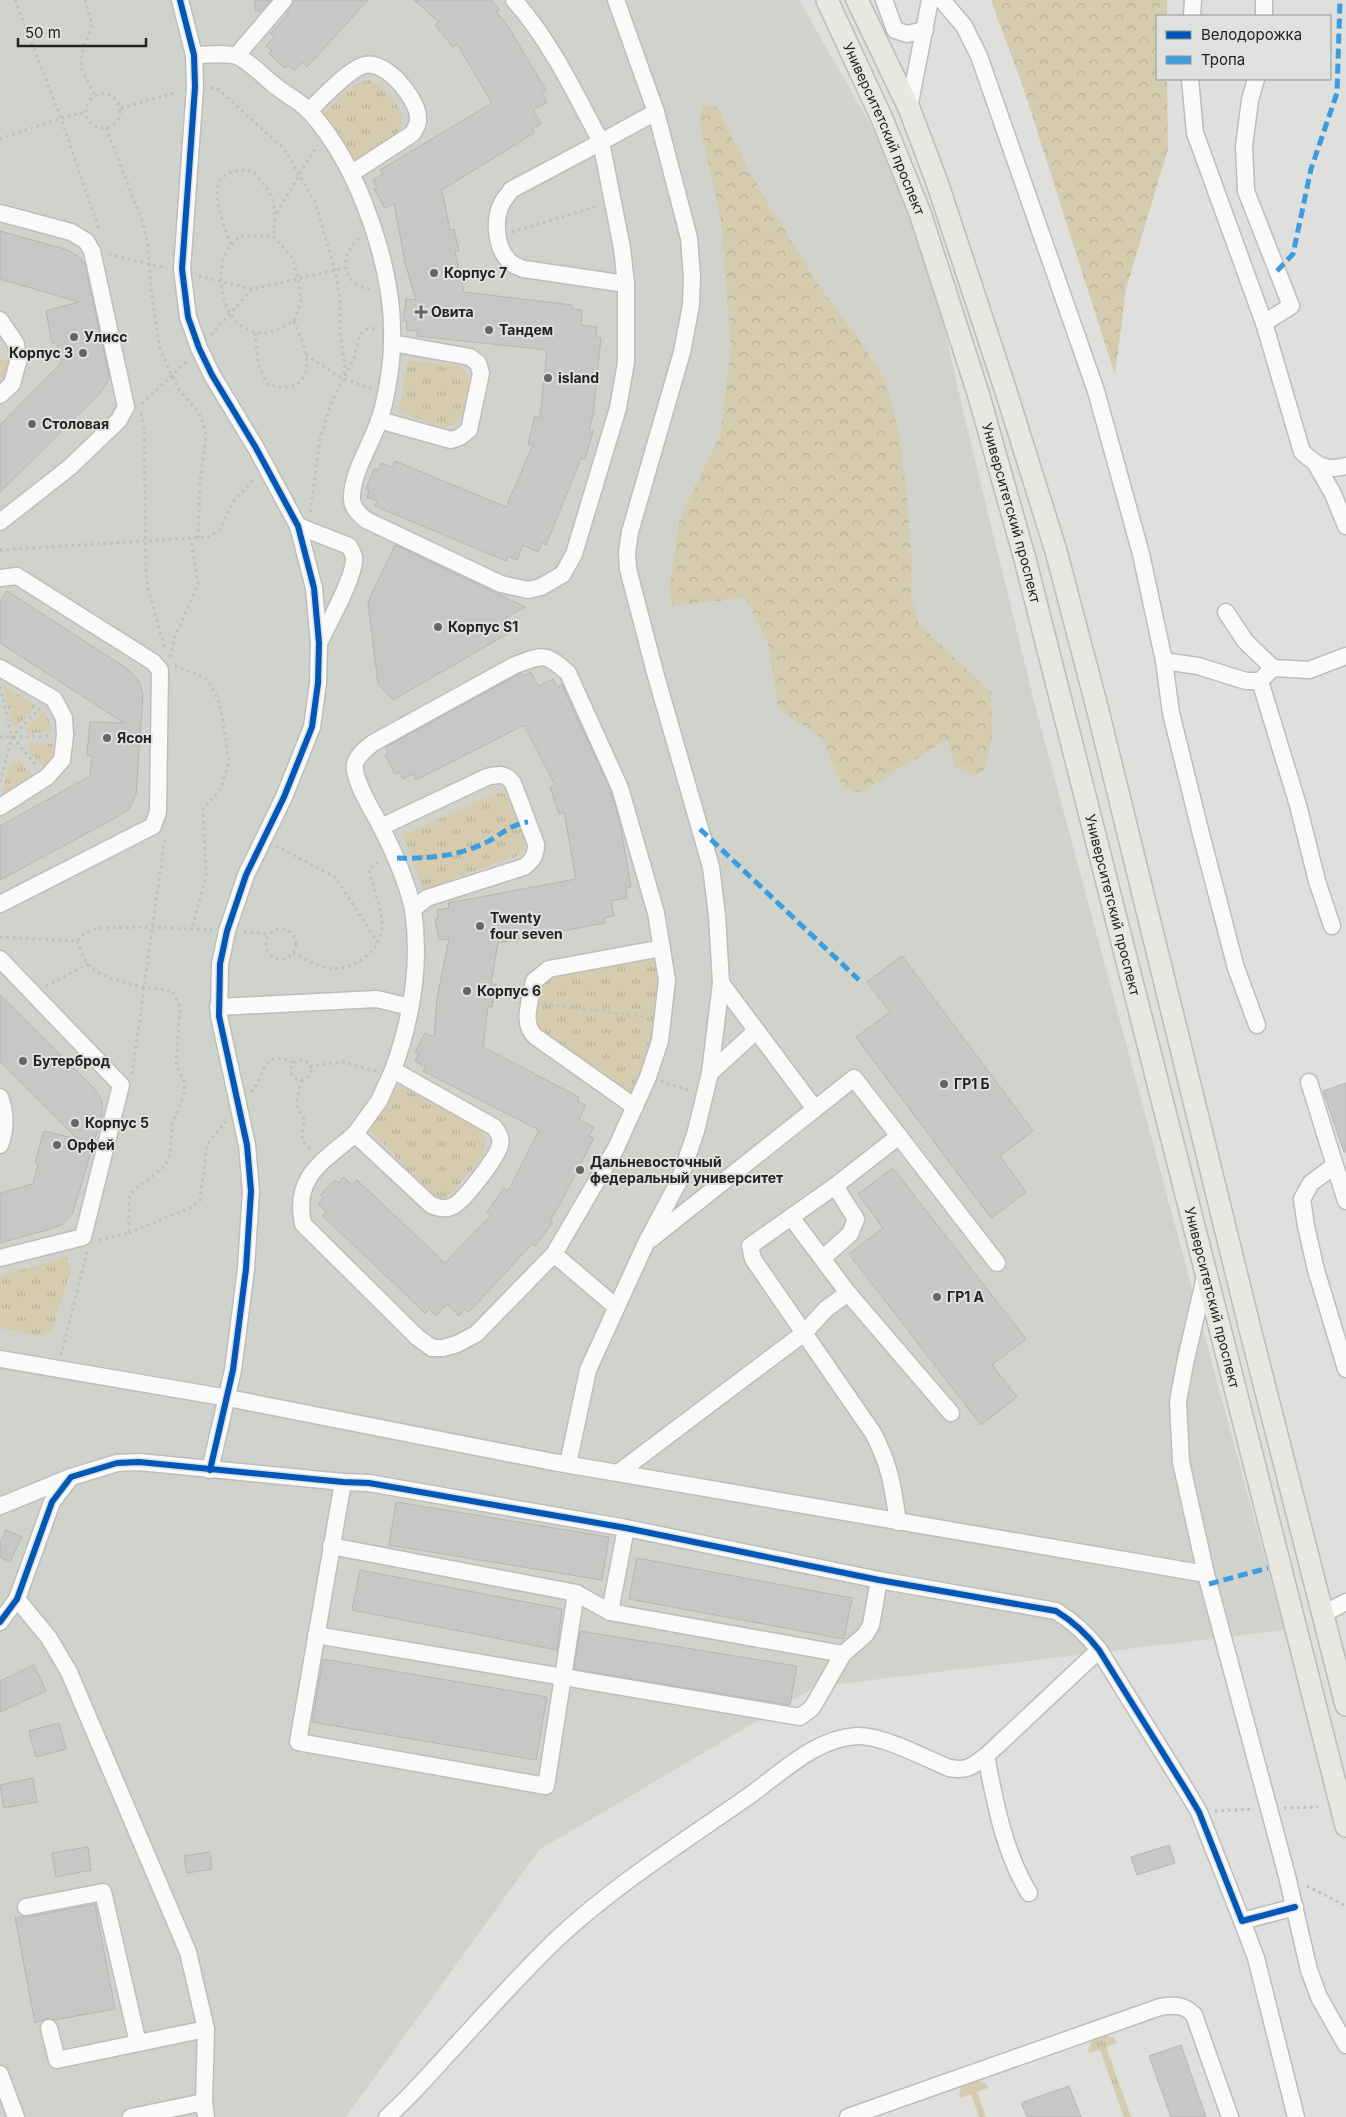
<svg xmlns="http://www.w3.org/2000/svg" width="1346" height="2117" font-family="Inter,sans-serif">
<style>
.built{fill:#cfd3cc}
.grass{fill:url(#grass-tufts)}
.forest{fill:url(#forest-crowns)}
.building{fill:#c6c8c6;stroke:#b4b6b4}
.lines{fill:none;stroke-linecap:round;stroke-linejoin:round}
.minor-casing{stroke:#bdbebc;stroke-width:19}
.major-casing{stroke:#bbbcba;stroke-width:24}
.path{stroke:#bebfbe;stroke-width:3;stroke-dasharray:2.5 4;stroke-linecap:butt}
.minor{stroke:#fafafa;stroke-width:16}
.major{stroke:#e8e8e1;stroke-width:21}
.quiet{stroke:#3c9ce0;stroke-width:5;stroke-dasharray:10 5;stroke-linecap:butt}
.cycleway-casing{stroke:#dee1dd;stroke-width:9}
.cycleway{stroke:#0057b8;stroke-width:6}
.poi-dot{fill:#656664;stroke:#dee1dd;stroke-width:2}
.labels{text-anchor:middle;stroke-width:4;stroke-linejoin:round;paint-order:stroke}
.street-label{font-size:14px;fill:#232422;stroke:#dee1dd}
.poi-label{font-size:14px;font-weight:bold;fill:#232422;stroke:#dee1dd;text-anchor:start}
</style>
<defs>
<pattern id="grass-tufts" width="24" height="20" patternUnits="userSpaceOnUse" patternTransform="scale(1.25)"><rect width="24" height="20" fill="#d5ccaf"/><path d="M3 7l-1-3M5 7V3M7 7l1-3M15 17l-1-3M17 17v-4M19 17l1-3" fill="none" stroke="#b7af96"/></pattern>
<pattern id="forest-crowns" width="20" height="18" patternUnits="userSpaceOnUse" patternTransform="scale(1.25)"><rect width="20" height="18" fill="#d5ccaf"/><path d="M2 6a3 3 0 1 1 6 0M12 15a3 3 0 1 1 6 0" fill="none" stroke="#b7af96"/></pattern>
</defs>
<rect width="100%" height="100%" fill="#dfe0de"/>
<polygon class="built" points="0,0 799,0 870,124 902,191 935,285 964,415 1036,709 1284,1630 815,1687 539,1850 346,2117 0,2117"/>
<g class="grass">
<path d="M369,80C383,86 386,90 395,102C420,135 377,148 352,163L318,118L354,84Z"/>
<polygon points="11,359 5,379 0,376 0,360"/>
<path d="M408,360L459,366L469,376C468,393 468,427 444,427C436,427 409,415 399,412Z"/>
<polygon points="3,685 36,706 15,728 11,721"/>
<polygon points="43,712 50,721 52,730 30,734 26,732 25,729"/>
<polygon points="30,743 53,744 53,757 48,770 29,753"/>
<polygon points="20,762 36,779 1,803 1,796 10,765"/>
<polygon points="497,793 506,794 527,842 520,855 423,890 403,835"/>
<polygon points="662,948 667,980 635,1107 536,1037 534,981"/>
<polygon points="399,1085 479,1129 486,1140 483,1156 455,1190 443,1199 430,1194 367,1126"/>
<polygon points="67,1257 71,1269 52,1330 42,1336 0,1328 0,1276"/>
<polygon points="1103,2035 1114,2038 1117,2043 1106,2047 1131,2117 1124,2117 1100,2050 1089,2053 1088,2051 1093,2038"/>
<path d="M974,2079L985,2083L988,2088L977,2092L986,2117H979L971,2094L960,2098C958,2086 964,2083 974,2079Z"/>
</g>
<g class="forest">
<polygon points="991,0 1167,0 1167,16 1157,16 1157,79 1167,79 1168,149 1126,289 1115,375 1023,87"/>
<polygon points="703,105 717,107 735,144 765,199 821,288 860,341 885,379 899,432 906,489 912,563 911,598 919,624 991,692 992,738 984,770 976,775 955,767 947,740 860,793 843,787 822,738 791,718 778,706 768,644 745,598 673,606 669,592 679,521 720,435 731,348 721,221 699,120"/>
</g>
<g class="building">
<polygon points="255,0 271,0 261,11 255,11"/>
<polygon points="294,0 368,0 307,67 302,62 294,71 288,65 285,68 269,54 272,51 266,46 274,37 270,34 289,13 286,13"/>
<polygon points="414,0 491,0 500,10 496,12 506,23 546,90 542,93 547,102 533,110 541,124 532,129 534,133 442,190 450,230 454,229 459,251 455,252 464,292 572,305 572,309 582,310 581,325 597,327 596,337 601,338 593,416 589,429 593,431 585,459 581,458 546,545 542,543 538,552 523,545 517,560 508,556 506,561 375,506 377,501 367,497 369,490 366,489 374,469 378,470 381,463 392,467 395,461 506,507 533,445 528,444 535,416 540,418 547,350 417,336 418,331 406,330 407,321 403,321 406,299 416,300 405,263 394,203 385,208 374,189 377,188 373,180 383,174 380,170 492,103 457,44 453,47 435,25 439,22"/>
<polygon points="0,231 68,250 80,258 85,264 109,376 107,383 99,394 0,492 0,425 61,363 57,343 52,343 46,311 79,302 0,279"/>
<polygon points="395,545 525,607 502,620 509,633 393,700 378,684 368,602"/>
<polygon points="7,591 129,670 139,681 143,694 136,795 129,809 117,817 0,880 0,826 90,776 92,756 87,755 90,722 124,723 0,643 0,601"/>
<polygon points="531,672 538,686 553,679 557,687 562,685 568,698 611,791 620,823 631,887 626,888 627,898 611,901 614,916 604,918 605,923 498,943 491,984 496,984 492,1007 488,1006 483,1047 579,1097 577,1101 586,1105 579,1119 594,1127 589,1136 594,1138 558,1208 550,1220 553,1222 535,1246 532,1244 469,1312 465,1309 459,1316 447,1304 436,1316 429,1309 425,1313 323,1216 326,1212 318,1204 323,1198 320,1195 335,1180 338,1183 344,1177 352,1185 357,1180 445,1263 491,1215 487,1212 504,1188 508,1191 539,1130 423,1071 425,1067 415,1061 419,1054 415,1052 425,1033 434,1037 437,998 449,939 439,940 435,919 438,918 437,910 449,908 448,903 576,879 564,812 559,814 550,787 555,785 524,725 416,780 413,774 403,779 399,772 395,774 385,755 389,753 386,747 519,674 521,673 523,676"/>
<polygon points="902,956 1033,1131 1000,1156 1026,1192 991,1218 856,1037 890,1012 867,982"/>
<polygon points="0,995 94,1088 102,1101 102,1115 73,1212 63,1224 50,1229 0,1243 0,1193 33,1184 38,1164 35,1162 44,1131 77,1139 0,1061"/>
<polygon points="1346,1083 1346,1152 1344,1152 1323,1091"/>
<polygon points="893,1168 1026,1339 992,1365 1017,1397 981,1425 849,1254 883,1228 858,1194"/>
<polygon points="396,1502 609,1537 602,1580 389,1545"/>
<polygon points="6,1530 22,1537 10,1562 0,1557 0,1543"/>
<polygon points="637,1558 852,1598 844,1639 629,1599"/>
<polygon points="360,1570 562,1609 557,1650 352,1610"/>
<polygon points="580,1631 797,1666 790,1705 574,1669"/>
<polygon points="323,1659 547,1697 536,1760 312,1722"/>
<polygon points="34,1665 46,1691 0,1712 0,1681"/>
<polygon points="59,1723 66,1749 36,1757 29,1731"/>
<polygon points="33,1778 37,1802 4,1808 0,1785"/>
<polygon points="1169,1845 1175,1863 1137,1875 1131,1857"/>
<polygon points="88,1847 91,1870 56,1877 52,1853"/>
<polygon points="210,1852 212,1869 187,1873 184,1856"/>
<polygon points="95,1904 115,2009 54,2020 47,2018 35,2023 15,1917 28,1917"/>
<polygon points="1181,2045 1206,2117 1171,2117 1149,2056"/>
<polygon points="1069,2086 1081,2117 1027,2117 1021,2103"/>
</g>
<g class="lines">
<defs>
<g id="minor">
<polyline points="180,0 194,55 195,87 182,269 188,317 199,348 212,375 256,448 298,526 314,588 319,643 318,683 312,727 284,797 246,875 227,931 220,964 219,1016 247,1145 251,1191 246,1269 233,1370 210,1470"/>
<path d="M514,0C551,42 575,93 601,142L511,190C508,195 504,199 502,203C493,220 496,249 510,262C514,266 519,267 524,269L626,284"/>
<polyline points="884,0 895,30 907,34 925,30"/>
<polyline points="942,0 964,26 979,56 1096,391 1141,554 1164,661 1171,713 1201,834 1236,968 1257,1025"/>
<polyline points="1264,0 1264,16"/>
<polyline points="1192,16 1193,0"/>
<path d="M194,55C204,55 231,52 239,57C251,63 263,76 274,85C285,94 300,101 310,112C359,166 395,270 392,343C392,364 386,401 379,421C371,444 351,475 352,499C352,508 360,515 366,520L501,584L528,590L541,587L563,574L574,554L618,408L626,362V284L622,248L601,142L656,112"/>
<polyline points="237,55 284,0"/>
<path d="M1190,79L1195,133L1264,323L1302,452C1317,465 1325,472 1346,466"/>
<polyline points="1256,79 1250,100 1244,146 1246,191 1291,306 1264,323"/>
<polyline points="909,108 930,0"/>
<path d="M309,111C321,99 350,68 365,65C386,60 417,98 418,117C419,124 415,129 412,134L352,173"/>
<polyline points="0,213 71,232 86,241 92,251 126,407 119,420 70,467 0,522"/>
<polyline points="0,320 16,344 18,362 12,384 0,395"/>
<polyline points="379,420 451,440 460,437 469,430 481,373 478,363 470,357 392,343"/>
<polyline points="1317,466 1333,494 1346,526"/>
<path d="M298,526L349,546C351,549 353,553 354,557C356,575 328,624 320,641"/>
<polyline points="0,578 17,576 153,662 160,670 158,812 153,826 0,904"/>
<polyline points="1226,612 1245,641 1273,668"/>
<polyline points="1164,661 1198,666 1246,681 1260,681 1298,805 1317,881 1332,926"/>
<polyline points="0,668 54,699 64,718 65,735 62,760 47,777 0,807"/>
<polyline points="1260,681 1273,668 1309,670 1346,656"/>
<path d="M381,827C395,854 406,879 413,909"/>
<polyline points="0,959 121,1085 83,1237 0,1258"/>
<polyline points="721,983 815,1109"/>
<polyline points="218,1007 377,999 410,1007"/>
<polyline points="710,1073 756,1031"/>
<polyline points="1309,1082 1346,1201"/>
<path d="M0,1097C6,1113 6,1129 0,1145"/>
<path d="M635,1107L536,1037C520,1024 531,999 534,981L549,969L662,948"/>
<polyline points="355,1134 379,1101 393,1070"/>
<polyline points="1334,1166 1311,1183 1302,1199 1306,1226 1316,1270 1346,1369"/>
<polyline points="791,1217 848,1293 951,1413"/>
<polyline points="651,1239 854,1078 997,1263"/>
<path d="M554,1254L476,1334L457,1344L443,1348H432L417,1337L303,1224C293,1176 323,1162 355,1134L431,1205C439,1208 445,1210 453,1206C464,1201 498,1156 500,1145C502,1137 498,1133 494,1127L393,1070C412,1018 421,963 413,909L427,898L524,867C533,860 536,855 536,844L513,783C505,773 499,774 487,777L381,827C374,813 352,779 355,764C357,755 367,748 373,743L515,665C543,655 545,652 568,673L620,788L656,913L667,980L660,1041L648,1077L616,1148L554,1254L616,1307"/>
<polyline points="823,1258 850,1234 856,1219 835,1186"/>
<polyline points="1205,1277 1186,1359 1178,1401 1181,1462 1206,1574 1287,1876 1309,1970 1319,1997 1346,2045"/>
<polyline points="0,1359 228,1398 553,1462 1206,1574"/>
<polyline points="568,1464 588,1370 646,1243 679,1181 696,1131 710,1073 721,983 717,915 711,867 656,676 628,569 627,552 630,532 682,352 691,305 692,277 689,238 656,112 616,0"/>
<polyline points="618,1473 804,1333 826,1309 848,1293"/>
<polyline points="343,1482 298,1742 546,1786 576,1593"/>
<polyline points="0,1506 71,1477"/>
<path d="M898,1522C893,1487 890,1465 873,1433L753,1259L750,1246L835,1186L899,1136"/>
<polyline points="331,1546 576,1593 610,1612 843,1654 865,1635 871,1625 879,1580"/>
<polyline points="17,1599 49,1638 69,1672 188,1952 206,2029 204,2102 206,2117"/>
<polyline points="610,1612 626,1528"/>
<polyline points="1323,1614 1346,1602"/>
<path d="M0,1622L17,1599L52,1502L71,1477L117,1463L139,1462L343,1482L369,1483L626,1528L879,1580L1056,1611C1074,1622 1086,1633 1099,1650L1186,1790L1199,1812L1242,1921L1295,1907"/>
<polyline points="316,1635 800,1717 812,1708 843,1654"/>
<polyline points="986,1756 1099,1650"/>
<polyline points="26,1907 103,1892 138,2043"/>
<polyline points="1242,1921 1256,1958 1296,2117"/>
<polyline points="49,2028 57,2060 206,2029"/>
<polyline points="0,2074 16,2117"/>
<polyline points="131,2117 204,2102"/>
<path d="M387,2117C409,2098 428,2076 447,2055C484,2015 520,1974 559,1937C616,1884 683,1842 746,1798C779,1775 815,1738 857,1736C882,1735 925,1758 949,1768C968,1771 971,1767 986,1756C995,1802 1004,1852 1029,1893"/>
<path d="M848,2117L1160,2007C1174,2005 1184,2004 1194,2015L1230,2117"/>
</g>
<g id="major">
<path id="s1" d="M827,0L883,121L920,213L978,393L1025,559L1346,1826"/>
<polyline points="857,0 909,108 937,182 1004,385 1056,551 1097,707 1250,1329 1346,1705"/>
</g>
</defs>
<use href="#minor" class="minor-casing"/>
<use href="#major" class="major-casing"/>
<g class="path">
<polyline points="15,0 61,118 100,232"/>
<polyline points="85,0 92,25 82,53 81,68 95,96"/>
<polyline points="211,88 217,88 284,149 315,202 335,270 340,299 340,330 345,368 343,379 331,404 320,438 310,514"/>
<circle cx="103" cy="111" r="17"/>
<polyline points="121,108 178,92"/>
<polyline points="106,128 143,223 148,245 151,290 160,350 178,388 198,412 204,425 206,437 200,481 198,539"/>
<polyline points="0,139 61,118 86,112"/>
<polyline points="277,213 317,145"/>
<polyline points="512,232 598,206"/>
<path d="M241,236H273L292,257L298,278L301,301L294,321C283,327 268,336 254,332C225,325 217,286 223,260C226,250 233,243 241,236Z"/>
<path d="M359,238C338,256 342,286 372,289"/>
<path d="M231,244C220,215 198,164 253,171C274,195 278,205 273,236"/>
<polyline points="109,254 166,268"/>
<polyline points="199,276 252,289"/>
<path d="M255,333L258,363L267,384C292,393 311,383 306,355C304,343 298,332 294,321"/>
<polyline points="211,335 252,289 345,268"/>
<polyline points="306,355 343,379 373,389"/>
<polyline points="345,376 354,358 360,334 367,329 376,328"/>
<polyline points="142,404 188,360"/>
<polyline points="141,413 144,427 146,574 148,588 165,649"/>
<polyline points="0,550 209,537 220,529 234,501 254,479"/>
<polyline points="170,657 175,637 198,583 191,539"/>
<polyline points="175,666 207,679 220,704 229,761 221,789 203,809 206,875 192,929"/>
<polyline points="0,687 12,737 36,765"/>
<polyline points="0,737 50,736"/>
<polyline points="0,782 12,737 40,708"/>
<polyline points="276,846 335,877 378,943"/>
<circle cx="281" cy="944" r="15"/>
<polyline points="244,932 270,934"/>
<polyline points="0,937 77,941 84,934 97,928 154,927 212,930"/>
<path d="M77,941C80,948 83,956 87,963C101,982 149,988 172,991L180,1007L176,1064L185,1084L184,1094L172,1125L170,1155L165,1166L134,1190L129,1199V1233L99,1240"/>
<path d="M293,953C304,958 316,966 328,968C351,972 380,952 382,929C383,909 373,889 369,869L375,864L381,862"/>
<polyline points="46,986 88,964"/>
<polyline points="544,1004 647,1017"/>
<circle cx="301" cy="1070" r="10"/>
<polyline points="310,1066 343,1062 376,1071"/>
<polyline points="132,1074 165,837"/>
<polyline points="302,1080 297,1098 298,1108 304,1119 302,1140 311,1150"/>
<polyline points="661,1081 691,1091"/>
<path d="M251,1092C267,1074 261,1047 294,1063"/>
<polyline points="129,1233 190,1208 200,1200 207,1144 226,1122"/>
<polyline points="61,1355 87,1252"/>
<polyline points="1284,1808 1318,1807"/>
<polyline points="1215,1811 1253,1809"/>
<polyline points="1307,1886 1346,1906"/>
</g>
<use href="#minor" class="minor"/>
<use href="#major" class="major"/>
<g class="quiet">
<polyline points="1277,271 1293,254 1311,169 1337,93 1340,0"/>
<polyline points="700,829 859,980"/>
<path d="M397,858C429,859 460,856 489,841C503,833 512,824 528,822"/>
<polyline points="1209,1584 1268,1568"/>
</g>
<defs>
<g id="cycleway">
<polyline points="180,0 194,55 195,87 182,269 188,317 199,348 212,375 256,448 298,526 314,588 319,643 318,683 312,727 284,797 246,875 227,931 220,964 219,1016 247,1145 251,1191 246,1269 233,1370 210,1470"/>
<path d="M0,1622L17,1599L52,1502L71,1477L117,1463L139,1462L343,1482L369,1483L626,1528L879,1580L1056,1611C1074,1622 1086,1633 1099,1650L1186,1790L1199,1812L1242,1921L1295,1907"/>
</g>
</defs>
<use href="#cycleway" class="cycleway-casing"/>
<use href="#cycleway" class="cycleway"/>
</g>
<g class="poi-dot">
<circle cx="434" cy="273" r="5"/>
<path d="M418.5 304.5h5v5h5v5h-5v5h-5v-5h-5v-5h5z"/>
<circle cx="489" cy="330" r="5"/>
<circle cx="74" cy="337" r="5"/>
<circle cx="83" cy="353" r="5"/>
<circle cx="548" cy="378" r="5"/>
<circle cx="32" cy="424" r="5"/>
<circle cx="438" cy="627" r="5"/>
<circle cx="107" cy="738" r="5"/>
<circle cx="480" cy="926" r="5"/>
<circle cx="467" cy="991" r="5"/>
<circle cx="23" cy="1061" r="5"/>
<circle cx="944" cy="1084" r="5"/>
<circle cx="75" cy="1123" r="5"/>
<circle cx="57" cy="1145" r="5"/>
<circle cx="580" cy="1170" r="5"/>
<circle cx="937" cy="1297" r="5"/>
</g>
<g class="labels">
<g class="street-label">
<text dy="5" stroke="none"><textPath href="#s1" startOffset="141">Университетский проспект</textPath></text>
<text dy="5" stroke="none"><textPath href="#s1" startOffset="546">Университетский проспект</textPath></text>
<text dy="5" stroke="none"><textPath href="#s1" startOffset="951">Университетский проспект</textPath></text>
<text dy="5" stroke="none"><textPath href="#s1" startOffset="1356">Университетский проспект</textPath></text>
</g>
<g class="poi-label">
<text x="444" y="278">Корпус 7</text>
<text x="431" y="317">Овита</text>
<text x="499" y="335">Тандем</text>
<text x="84" y="342">Улисс</text>
<text x="73" y="358" text-anchor="end">Корпус 3</text>
<text x="558" y="383">island</text>
<text x="42" y="429">Столовая</text>
<text x="448" y="632">Корпус S1</text>
<text x="117" y="743">Ясон</text>
<text x="490" y="923">Twenty<tspan x="490" dy="16">four seven</tspan></text>
<text x="477" y="996">Корпус 6</text>
<text x="33" y="1066">Бутерброд</text>
<text x="954" y="1089">ГР1 Б</text>
<text x="85" y="1128">Корпус 5</text>
<text x="67" y="1150">Орфей</text>
<text x="590" y="1167">Дальневосточный<tspan x="590" dy="16">федеральный университет</tspan></text>
<text x="947" y="1302">ГР1 А</text>
</g>
</g>
<rect x="1156" y="15" width="175" height="65" fill="#dee1dd" stroke="#939592"/>
<rect x="1166" y="31" width="25" height="8" fill="#0057b8" stroke="#939592"/>
<text x="1201" y="40" font-size="15" fill="#232422">Велодорожка</text>
<rect x="1166" y="56" width="25" height="8" fill="#3c9ce0" stroke="#939592"/>
<text x="1201" y="65" font-size="15" fill="#232422">Тропа</text>
<path d="M18 38v8h128v-8" fill="none" stroke="#232422" stroke-width="2.5"/>
<text x="25" y="38" font-size="15" fill="#232422" stroke="#dee1dd" stroke-width="4" paint-order="stroke">50 m</text>
</svg>
